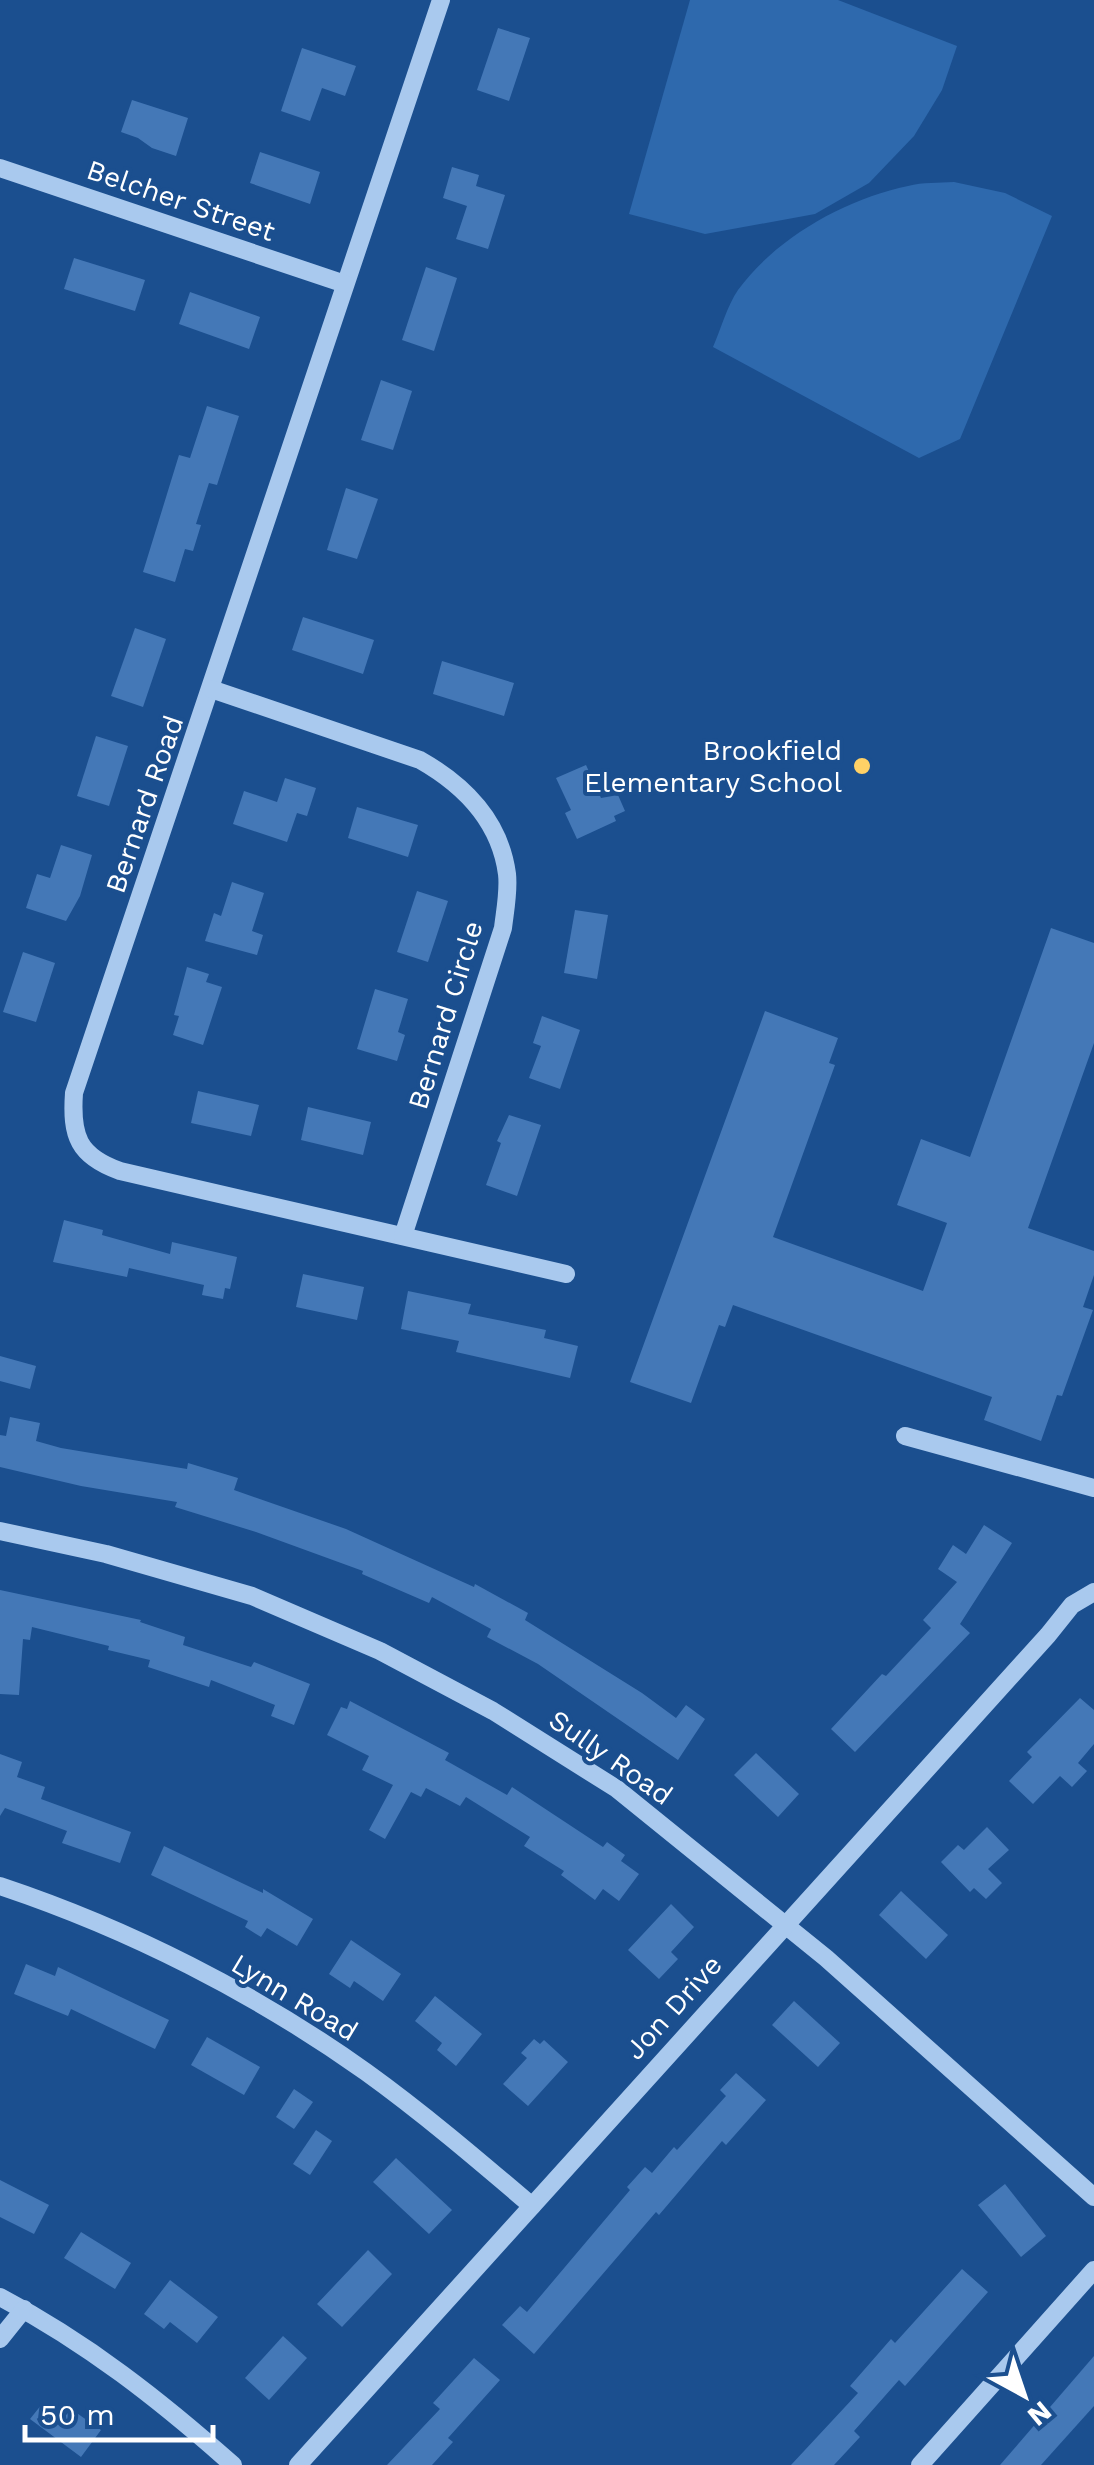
<svg xmlns="http://www.w3.org/2000/svg" width="1094" height="2465" font-family="'Work Sans',sans-serif">
<style>
.green{fill:#2e69ad}
.building{fill:#4478b7}
.lines{fill:none;stroke-linecap:round;stroke-linejoin:round}
.minor{stroke:#a9c9ee;stroke-width:18}
.poi-dot{fill:#ffd166;stroke:#1b4f8f;stroke-width:4}
.labels{text-anchor:middle;stroke-width:8;stroke-linejoin:round;paint-order:stroke}
.street-label{font-size:28px;fill:#fff;stroke:#1b4f8f}
.poi-label{font-size:28px;fill:#fff;stroke:#1b4f8f;text-anchor:end}
</style>
<rect width="100%" height="100%" fill="#1b4f8f"/>
<g class="green">
<polygon points="690,0 838,0 957,46 942,90 914,136 869,183 815,214 705,234 629,214"/>
<path d="M954,182L1005,193L1052,216L960,439L919,458L713,347C721,329 727,306 738,290C776,238 845,199 908,186C923,182 939,183 954,182Z"/>
</g>
<g class="building">
<polygon points="498,28 530,38 509,101 477,90"/>
<polygon points="302,48 356,66 345,96 322,88 310,121 281,111"/>
<polygon points="132,100 188,118 176,156 152,148 138,138 121,132"/>
<polygon points="260,152 320,172 310,204 250,183"/>
<polygon points="452,167 479,175 476,186 505,195 488,249 456,239 467,206 443,198"/>
<polygon points="74,258 145,280 135,311 64,289"/>
<polygon points="426,267 457,278 434,351 402,340"/>
<polygon points="190,292 260,317 249,349 179,324"/>
<polygon points="381,380 412,391 393,450 361,440"/>
<polygon points="207,406 239,416 217,485 209,483 196,524 201,525 193,551 185,549 175,582 143,572 179,455 190,458"/>
<polygon points="346,488 378,499 357,559 327,550"/>
<polygon points="303,617 374,640 363,674 292,650"/>
<polygon points="135,628 166,639 143,707 111,696"/>
<polygon points="442,661 514,683 504,716 433,694"/>
<polygon points="96,736 128,746 109,806 77,796"/>
<polygon points="586,765 601,798 618,795 625,811 614,816 616,821 577,839 565,813 571,810 556,778"/>
<polygon points="285,778 316,788 307,816 297,813 287,842 233,824 244,791 277,802"/>
<polygon points="357,807 418,825 408,857 348,838"/>
<polygon points="61,845 92,855 80,896 66,921 26,908 37,874 50,878"/>
<polygon points="232,882 264,893 252,931 263,935 257,955 205,941 214,913 221,916"/>
<polygon points="417,891 448,901 428,962 397,952"/>
<polygon points="575,910 608,915 597,979 564,973"/>
<polygon points="1051,928 1094,943 1094,1043 1028,1228 1094,1251 1094,1275 1083,1307 1093,1310 1062,1396 1057,1395 1041,1441 984,1420 992,1397 733,1305 725,1327 719,1325 691,1403 630,1382 765,1011 838,1038 829,1063 835,1065 773,1237 923,1291 947,1223 897,1205 921,1139 970,1157"/>
<polygon points="23,952 55,963 36,1022 3,1012"/>
<polygon points="187,967 209,974 206,982 222,987 203,1045 173,1035 179,1016 174,1015"/>
<polygon points="375,989 408,999 398,1032 405,1035 397,1061 357,1049"/>
<polygon points="542,1016 580,1030 560,1089 529,1078 541,1046 533,1043"/>
<polygon points="198,1091 259,1105 251,1136 191,1123"/>
<polygon points="308,1107 371,1122 363,1155 301,1140"/>
<polygon points="509,1115 541,1125 517,1196 486,1185 501,1143 497,1141"/>
<polygon points="64,1220 103,1230 102,1235 170,1254 172,1242 237,1257 230,1289 225,1288 223,1299 202,1295 204,1285 129,1268 127,1277 53,1262"/>
<polygon points="303,1274 364,1287 357,1320 296,1307"/>
<polygon points="408,1291 471,1304 468,1314 546,1330 544,1338 578,1346 570,1378 456,1352 459,1341 401,1329"/>
<polygon points="0,1356 36,1366 30,1389 0,1381"/>
<polygon points="10,1417 40,1423 36,1441 61,1448 187,1469 188,1463 238,1478 234,1490 346,1529 474,1587 475,1584 528,1613 525,1620 642,1693 676,1718 686,1705 705,1719 678,1760 538,1664 487,1637 491,1629 432,1597 429,1603 362,1574 363,1571 256,1532 175,1507 177,1502 81,1486 0,1467 0,1435 6,1436"/>
<polygon points="984,1525 1012,1543 960,1624 970,1633 855,1752 831,1729 882,1674 886,1676 931,1628 923,1620 957,1582 938,1569 953,1545 966,1554"/>
<polygon points="0,1590 141,1620 140,1622 185,1637 183,1645 251,1667 254,1662 310,1684 294,1725 271,1716 275,1705 211,1680 209,1687 148,1667 150,1660 108,1650 109,1646 32,1627 30,1640 23,1639 19,1695 0,1694"/>
<polygon points="1080,1698 1094,1710 1094,1744 1078,1763 1087,1771 1072,1787 1060,1776 1033,1804 1009,1781 1032,1757 1027,1752"/>
<polygon points="350,1701 449,1753 445,1760 507,1795 512,1787 603,1847 607,1842 625,1855 621,1861 639,1874 619,1901 603,1889 595,1900 561,1875 564,1871 524,1846 530,1837 466,1797 460,1806 426,1788 421,1797 411,1792 385,1839 369,1830 393,1785 362,1770 369,1756 327,1735 341,1707 347,1709"/>
<polygon points="756,1753 799,1794 778,1817 734,1775"/>
<polygon points="0,1754 22,1762 17,1777 45,1787 41,1799 131,1832 120,1863 62,1843 67,1831 5,1808 0,1816"/>
<polygon points="987,1827 1009,1850 988,1869 1002,1883 986,1899 974,1888 970,1892 941,1862 958,1845 964,1850"/>
<polygon points="164,1846 263,1893 263,1889 313,1919 297,1946 267,1928 261,1937 245,1927 248,1921 151,1875"/>
<polygon points="901,1891 948,1935 926,1959 879,1915"/>
<polygon points="671,1904 694,1927 671,1952 678,1959 659,1979 628,1950"/>
<polygon points="351,1940 401,1974 383,2001 354,1981 350,1988 329,1974"/>
<polygon points="26,1964 55,1976 58,1967 169,2020 155,2049 71,2009 68,2016 14,1994"/>
<polygon points="435,1996 482,2034 456,2066 437,2050 442,2043 415,2021"/>
<polygon points="794,2001 840,2043 818,2067 772,2025"/>
<polygon points="207,2037 260,2067 244,2095 191,2065"/>
<polygon points="534,2039 540,2044 544,2040 568,2062 528,2106 503,2084 527,2058 521,2053"/>
<polygon points="736,2073 766,2100 726,2145 722,2141 659,2215 656,2212 534,2354 502,2325 520,2306 527,2312 630,2190 627,2187 645,2167 652,2173 674,2147 677,2150 726,2096 720,2090"/>
<polygon points="294,2089 313,2102 294,2129 276,2117"/>
<polygon points="316,2130 332,2141 310,2175 293,2164"/>
<polygon points="396,2158 452,2210 429,2234 373,2182"/>
<polygon points="0,2180 49,2205 34,2234 0,2217"/>
<polygon points="1005,2184 1046,2236 1021,2257 978,2205"/>
<polygon points="81,2232 131,2263 115,2289 64,2258"/>
<polygon points="368,2250 392,2274 342,2327 317,2304"/>
<polygon points="962,2269 988,2292 905,2386 899,2380 854,2431 860,2437 834,2465 791,2465 858,2393 850,2386 891,2339 895,2343"/>
<polygon points="170,2280 218,2317 197,2343 170,2322 164,2329 144,2314"/>
<polygon points="283,2336 307,2358 269,2400 245,2378"/>
<polygon points="1094,2356 1094,2406 1041,2465 1000,2465"/>
<polygon points="474,2358 500,2380 448,2438 453,2442 432,2465 387,2465 440,2409 433,2403"/>
<polygon points="42,2404 63,2419 71,2409 101,2430 81,2457 30,2419"/>
</g>
<g class="lines">
<g class="minor">
<path d="M441,0L74,1093C71,1136 78,1156 120,1171L566,1274"/>
<polyline points="0,168 345,284"/>
<path d="M211,689L420,760C464,785 500,821 507,874C509,891 505,911 503,928L403,1236"/>
<polyline points="905,1436 1094,1488"/>
<polyline points="0,1531 106,1554 252,1596 380,1651 493,1711 617,1789 826,1958 1094,2197"/>
<path d="M0,1886C129,1929 255,1993 366,2072C423,2113 478,2160 532,2206"/>
<path d="M0,2297C86,2342 161,2401 233,2465"/>
<polyline points="0,2339 24,2309"/>
<polyline points="298,2465 1048,1635 1072,1605 1094,1592"/>
<polyline points="920,2465 1094,2270"/>
</g>
</g>
<circle class="poi-dot" cx="862" cy="766" r="10"/>
<g class="labels">
<g class="street-label">
<text transform="translate(181 200) rotate(19)" y="10">Belcher Street</text>
<text transform="translate(144 804) rotate(-71)" y="10">Bernard Road</text>
<text transform="translate(445 1015) rotate(-73)" y="10">Bernard Circle</text>
<text transform="translate(611 1757) rotate(35)" y="10">Sully Road</text>
<text transform="translate(295 1997) rotate(31)" y="10">Lynn Road</text>
<text transform="translate(673 2007) rotate(-48)" y="10">Jon Drive</text>
</g>
<g class="poi-label">
<text x="842" y="760">Brookfield<tspan x="842" dy="32">Elementary School</tspan></text>
</g>
</g>
<g transform="translate(1024 2395) rotate(140)" stroke="#1b4f8f" stroke-width="8" paint-order="stroke">
<path d="M0-8L18 38L0 25L-18 38Z" fill="#ffffff"/>
<text y="-15" font-size="28" font-weight="bold" text-anchor="middle" fill="#ffffff">N</text>
</g>
<path d="M25 2425v15h188v-15" fill="none" stroke="#ffffff" stroke-width="5"/>
<text x="40" y="2425" font-size="30" fill="#ffffff" stroke="#1b4f8f" stroke-width="8" paint-order="stroke">50 m</text>
</svg>
